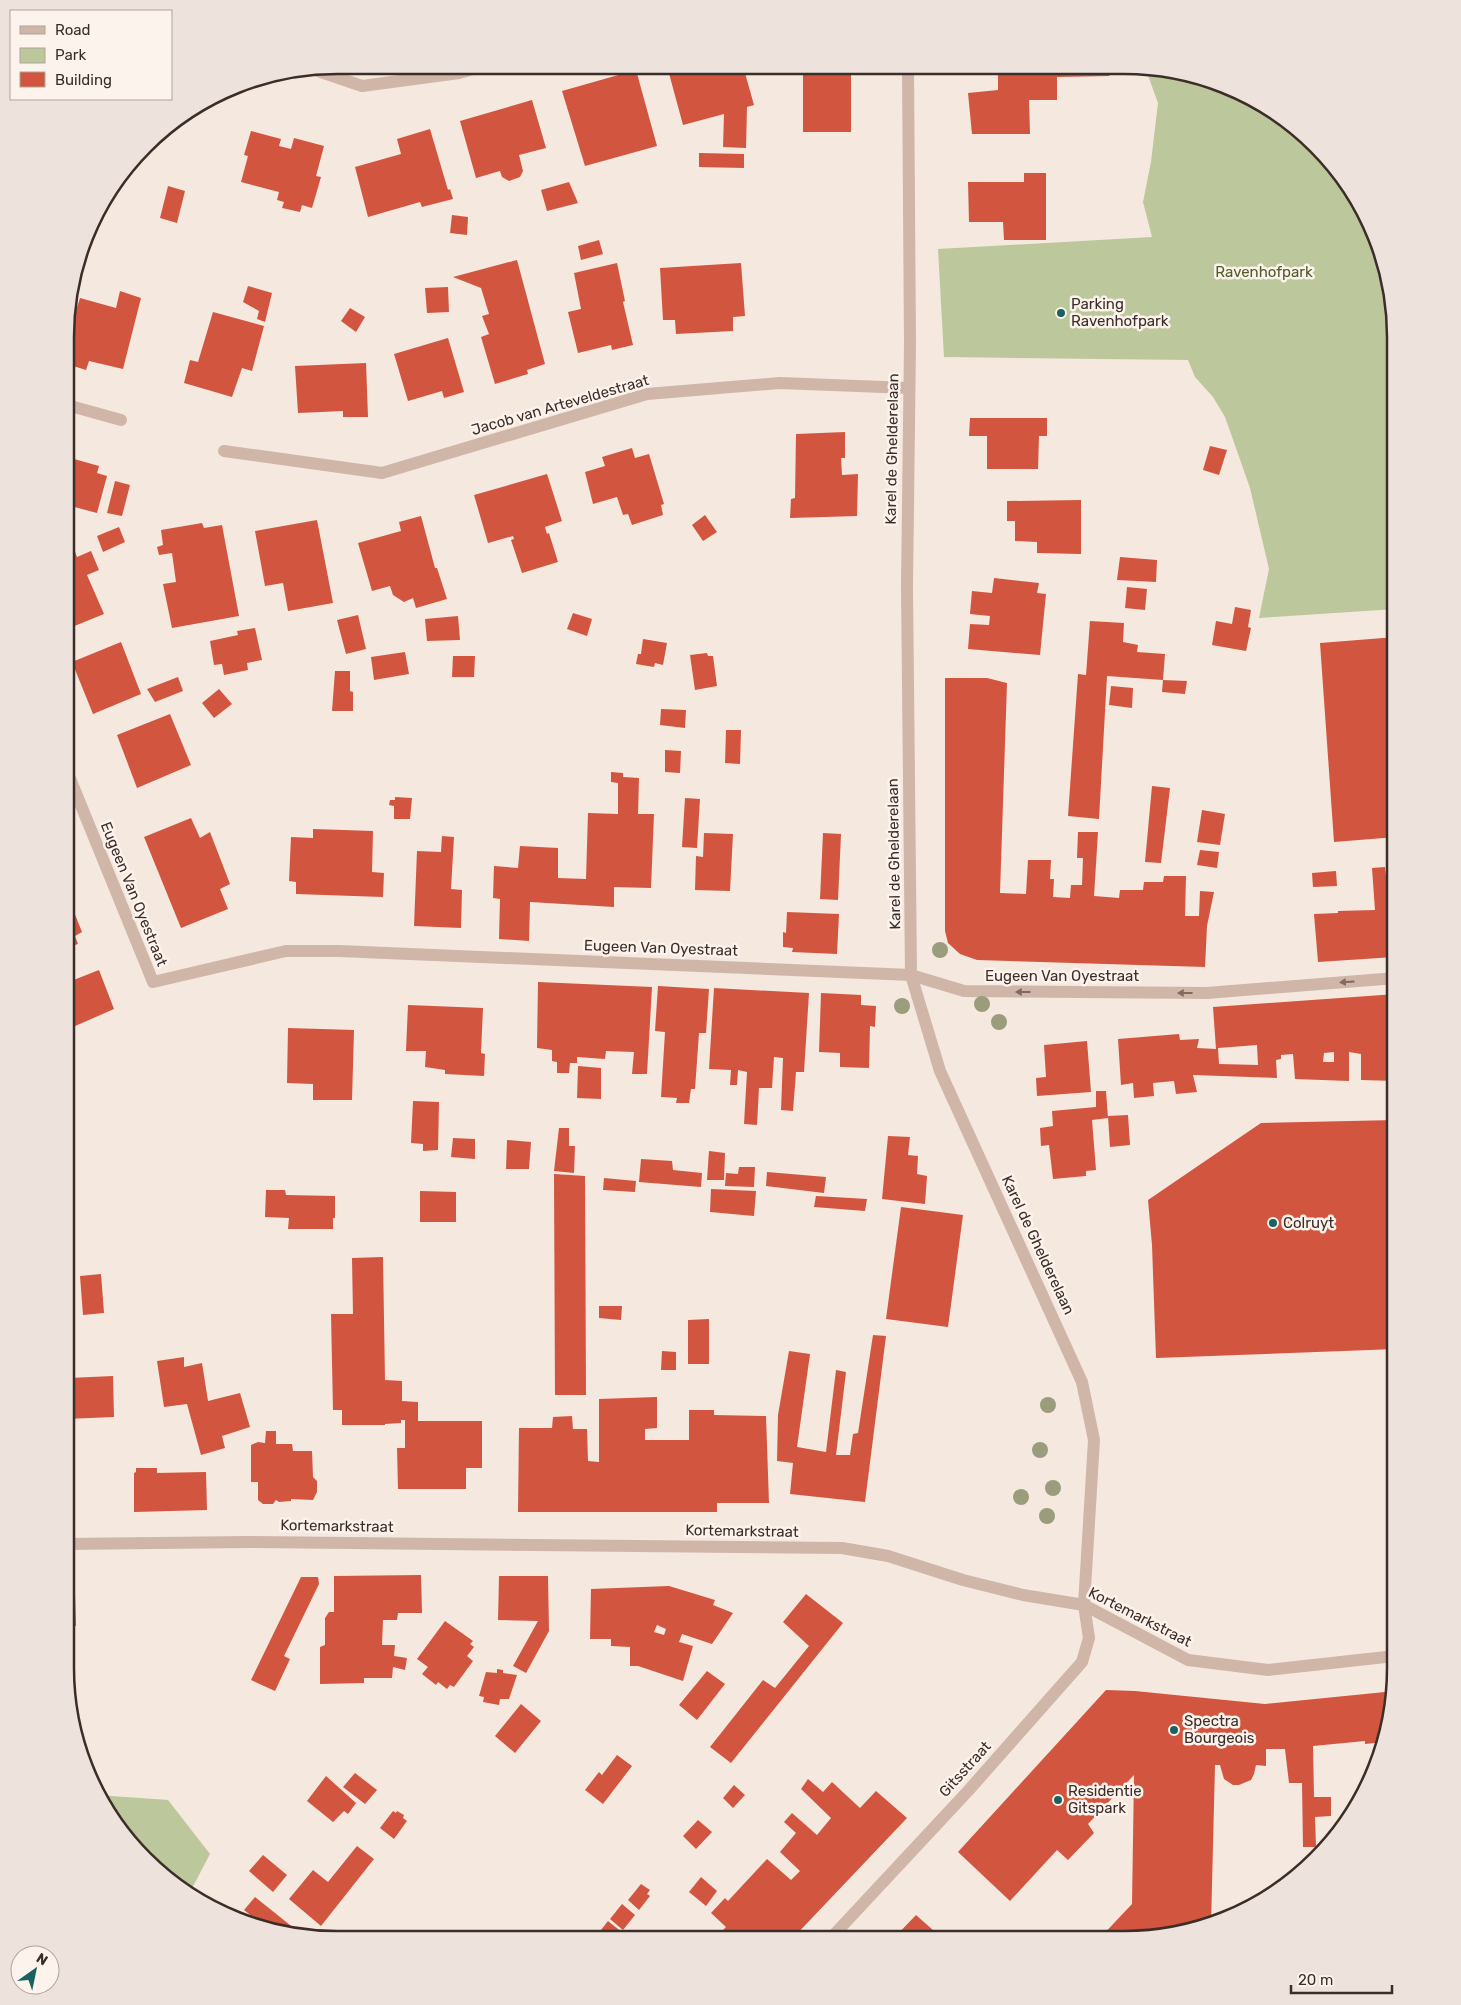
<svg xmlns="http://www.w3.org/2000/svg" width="1461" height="2005" font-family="Rubik,sans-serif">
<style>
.green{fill:#bcc79c}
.building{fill:#d2553f;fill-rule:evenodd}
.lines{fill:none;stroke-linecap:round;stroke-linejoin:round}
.minor{stroke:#cfb6a8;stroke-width:12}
.tree{fill:#9a9c7b}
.oneway{fill:#7e6b62}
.poi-dot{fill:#196260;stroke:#fcf3ec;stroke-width:2}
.labels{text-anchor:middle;stroke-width:5;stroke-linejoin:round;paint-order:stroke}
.park-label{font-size:15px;fill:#4f5d2a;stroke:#fcf3ec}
.poi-label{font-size:15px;fill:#3c2d29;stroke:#fcf3ec;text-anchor:start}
.street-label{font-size:15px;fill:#3c2d29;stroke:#fcf3ec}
.rim{fill:none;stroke:#3c2d29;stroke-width:2.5}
</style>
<rect width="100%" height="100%" fill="#f5e8de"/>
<g class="green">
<polygon points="1145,67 1160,67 1228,86 1290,121 1340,171 1368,217 1391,283 1396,336 1396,609 1259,618 1269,569 1250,488 1225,417 1213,397 1195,377 1188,360 944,357 938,249 1152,237 1143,202 1151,162 1158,103"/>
<polygon points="98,1795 168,1800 210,1854 189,1894 171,1884 132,1847"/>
</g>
<g class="building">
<polygon points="667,66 743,66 754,105 747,107 746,148 723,147 724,114 683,125"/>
<rect x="803" y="66" width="48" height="66"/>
<polygon points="998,67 1101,67 1110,76 1057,77 1057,100 1029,100 1030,134 972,134 968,93 998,90"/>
<polygon points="636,70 657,146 585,166 562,91"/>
<polygon points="532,100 546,148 519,155 523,171 520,177 509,181 502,177 500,171 476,178 460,121"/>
<polygon points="430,129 448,190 450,189 453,199 422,207 420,202 368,217 355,167 401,154 397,139"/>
<polygon points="251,131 281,139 279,146 291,149 294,138 324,146 316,176 321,177 312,208 302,205 300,212 282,208 284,202 277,200 279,192 241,182 248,156 244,155"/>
<polygon points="699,153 744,154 744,168 699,167"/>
<polygon points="1024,173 1046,173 1046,240 1004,240 1003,222 969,222 968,182 1024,182"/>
<polygon points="569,182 578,203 547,211 541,190"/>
<polygon points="168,186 185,191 177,223 160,218"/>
<polygon points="452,215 468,217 467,235 450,233"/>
<polygon points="599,240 603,254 581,260 578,246"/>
<polygon points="517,260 545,364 527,370 528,374 495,384 481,337 489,334 482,316 489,314 481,288 453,277"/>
<polygon points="617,263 625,301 623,302 633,345 612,350 611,345 578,353 568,312 581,309 574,273"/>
<polygon points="741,263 745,316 733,317 733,331 676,334 675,320 663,320 660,268"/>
<polygon points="248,286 272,293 265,322 257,319 259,311 243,302"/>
<polygon points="448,287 449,312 427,313 425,288"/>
<polygon points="120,291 141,298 123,369 89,361 86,370 67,364 67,339 80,298 116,308"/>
<polygon points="350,308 365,317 356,332 341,321"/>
<polygon points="213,312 264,326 252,371 242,368 232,397 184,383 190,360 198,362"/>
<polygon points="448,338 464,392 444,398 442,391 408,401 394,354"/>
<polygon points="366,363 368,417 343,417 343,411 298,413 295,366"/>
<polygon points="970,418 1047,418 1047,436 1039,436 1038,469 987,469 987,436 969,436"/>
<polygon points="845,432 845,458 841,458 842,475 858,474 857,516 790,518 791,499 795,498 796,434"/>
<polygon points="1210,446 1227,450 1219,475 1203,470"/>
<polygon points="632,448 635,458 649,454 664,504 661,505 663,515 632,525 628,514 623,515 617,497 593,504 585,472 605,466 602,457"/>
<polygon points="67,457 99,466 97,473 107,476 97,513 67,505"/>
<polygon points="547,474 562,521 545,527 547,534 549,533 558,562 522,573 511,540 514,539 513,536 488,543 474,495"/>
<polygon points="115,481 130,485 122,516 107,513"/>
<polygon points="1081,500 1081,554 1037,553 1037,542 1015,541 1015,521 1007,521 1007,501"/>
<polygon points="705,515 717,532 703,541 692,525"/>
<polygon points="421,516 435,568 437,568 447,599 416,608 413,598 404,602 393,595 390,586 372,591 358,543 401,531 399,522"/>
<polygon points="317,520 333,603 288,611 283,583 265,586 255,531"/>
<polygon points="202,523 204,528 222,525 239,616 172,628 163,584 176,582 172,553 159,555 157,547 163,545 161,530"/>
<polygon points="119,527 125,542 103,552 97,536"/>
<polygon points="72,543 77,557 91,551 99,570 87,575 104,614 67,629 67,545"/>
<polygon points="1120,557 1157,560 1156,582 1117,580"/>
<polygon points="994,578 1039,583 1037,593 1046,594 1040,655 968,649 970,624 989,625 990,616 970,614 972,591 992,593"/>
<polygon points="1127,587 1147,589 1145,610 1125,608"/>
<polygon points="1235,607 1251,610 1248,627 1251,628 1246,651 1212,645 1216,621 1232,624"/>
<polygon points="573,613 592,619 587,636 567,629"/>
<polygon points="358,615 366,649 346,654 337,620"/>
<polygon points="458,616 460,640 427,641 425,619"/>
<polygon points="1090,621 1124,623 1123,642 1138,645 1137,652 1165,654 1163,680 1107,676 1099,819 1068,816 1078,674 1086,675"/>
<polygon points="255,628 262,660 247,663 248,670 224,675 222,664 214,665 210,641 238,635 237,631"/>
<polygon points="1396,637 1396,837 1334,842 1320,643"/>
<polygon points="643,639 667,643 663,665 655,663 654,667 636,664 638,654 641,654"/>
<polygon points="121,642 141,694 93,714 72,662"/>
<polygon points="405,652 409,674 374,680 371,657"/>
<polygon points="707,653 708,656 713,656 717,686 695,690 690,655"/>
<polygon points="453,656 475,656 474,677 452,677"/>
<polygon points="335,671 350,671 350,691 353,692 353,711 332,711"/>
<polygon points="178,677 183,691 155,702 147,689"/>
<polygon points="945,678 987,678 1007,683 1000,893 1026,894 1028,860 1051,860 1050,879 1054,879 1053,897 1070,898 1071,885 1082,885 1083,858 1077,858 1078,832 1098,832 1094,896 1119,898 1120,890 1143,890 1144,882 1163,882 1164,876 1186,876 1185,916 1199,916 1200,891 1214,892 1207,926 1205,967 977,960 960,954 948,943 945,931"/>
<polygon points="1163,680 1187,681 1185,694 1162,692"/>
<polygon points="1111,686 1133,688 1132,708 1109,705"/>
<polygon points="219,689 232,704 214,718 202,703"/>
<polygon points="661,709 686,710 685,728 660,725"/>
<polygon points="170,714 191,765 137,788 117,735"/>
<polygon points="726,730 741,730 740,764 725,763"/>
<polygon points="665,750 681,751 680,773 665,772"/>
<polygon points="611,772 623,773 623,777 639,778 638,814 654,814 651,888 614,887 614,907 530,902 529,941 499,939 500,899 493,898 494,866 518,868 520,846 558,848 558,878 586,879 588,813 618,814 618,783 611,782"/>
<polygon points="1152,786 1170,788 1161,863 1145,862"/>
<polygon points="395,797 412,798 410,819 394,819 394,806 389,805 390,800 395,800"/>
<polygon points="685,798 700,799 697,848 682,847"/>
<polygon points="1202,810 1225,814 1220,845 1197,842"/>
<polygon points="191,818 200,838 210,832 230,884 220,889 228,909 181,928 144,837"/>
<polygon points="313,829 373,831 372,872 384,873 383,897 296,894 296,882 289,881 291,837 313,838"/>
<polygon points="704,833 733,834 730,891 695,890 696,856 703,857"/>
<polygon points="823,833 841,834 838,900 820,899"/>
<polygon points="442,836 454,837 451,889 462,890 461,928 414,926 417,851 441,852"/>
<polygon points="1200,850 1219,852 1217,868 1197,865"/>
<polygon points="1385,867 1389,901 1396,901 1396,959 1394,957 1318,962 1314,914 1338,913 1338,911 1375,910 1372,868"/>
<polygon points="1336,871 1337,886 1313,887 1312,873"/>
<polygon points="66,892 82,932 75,936 78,944 66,948"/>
<polygon points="787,912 839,914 837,954 792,952 793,948 783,947 783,932 786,933"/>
<polygon points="99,970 114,1009 66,1030 66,983"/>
<polygon points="538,982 652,987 647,1074 632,1074 634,1052 606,1051 605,1059 577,1057 577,1063 570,1063 569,1073 557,1073 557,1062 552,1061 552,1050 537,1048"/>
<polygon points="658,986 709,989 706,1033 699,1033 695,1089 691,1089 689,1103 676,1103 677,1098 661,1097 665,1032 655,1031"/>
<polygon points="714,988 809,993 804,1072 796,1072 793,1111 781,1110 783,1058 774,1057 772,1088 759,1088 757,1125 744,1124 747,1072 738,1070 737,1085 730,1085 731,1070 709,1069"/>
<polygon points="821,993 861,995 861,1005 876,1006 875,1027 870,1026 869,1068 840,1067 840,1053 819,1052"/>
<path d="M1396,994V1081L1361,1080V1054L1349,1052V1081L1295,1079L1293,1054L1281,1055V1059L1276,1060L1277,1078L1193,1075L1197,1092L1176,1094L1174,1081L1153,1083L1154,1096L1134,1098L1133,1083L1121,1085L1118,1039L1179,1034L1180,1040L1199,1039L1197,1048L1216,1049L1213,1007ZM1257,1045L1258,1065L1219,1064L1218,1048ZM1334,1052V1062H1323L1324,1053Z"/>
<polygon points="408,1005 483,1008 481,1053 485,1054 484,1076 445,1074 445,1070 425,1067 426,1051 406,1051"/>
<polygon points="288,1028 354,1030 352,1100 313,1100 313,1084 287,1083"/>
<polygon points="1087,1041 1091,1092 1037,1096 1036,1078 1046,1077 1044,1045"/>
<polygon points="578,1066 601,1068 601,1099 577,1098"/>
<polygon points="1096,1091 1106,1091 1108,1118 1092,1120 1096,1170 1086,1171 1086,1176 1053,1179 1049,1145 1041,1146 1040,1128 1053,1126 1052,1111 1096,1107"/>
<polygon points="413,1101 439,1102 438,1150 423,1151 423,1144 411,1143"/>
<polygon points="1128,1115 1130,1145 1110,1147 1108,1116"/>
<polygon points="1396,1120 1396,1349 1156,1358 1152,1245 1148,1200 1261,1123"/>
<polygon points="559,1128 569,1128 569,1146 575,1146 574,1173 554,1171"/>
<polygon points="888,1136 910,1137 908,1155 918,1156 917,1174 927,1176 925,1204 882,1199"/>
<polygon points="453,1138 475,1139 475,1159 451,1157"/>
<polygon points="507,1140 531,1142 529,1169 506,1169"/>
<polygon points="709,1151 725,1153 724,1180 707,1180"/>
<polygon points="641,1159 672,1161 673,1170 702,1173 701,1187 639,1182"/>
<polygon points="739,1167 755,1167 754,1187 725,1186 726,1173 738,1174"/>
<polygon points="767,1172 826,1177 824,1193 766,1186"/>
<polygon points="554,1174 585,1176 586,1395 555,1395"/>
<polygon points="604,1178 636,1181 635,1192 603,1190"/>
<polygon points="711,1189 756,1191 754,1216 710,1212"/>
<polygon points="266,1190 285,1190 286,1195 335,1196 335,1218 333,1218 333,1229 288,1229 289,1218 265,1217"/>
<polygon points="420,1191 456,1192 456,1222 420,1222"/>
<polygon points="816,1196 867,1199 865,1211 814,1207"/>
<polygon points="901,1207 963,1215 948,1327 886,1319"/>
<polygon points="383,1257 385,1380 402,1381 402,1401 418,1402 418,1421 482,1421 482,1468 466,1468 466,1489 398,1489 397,1448 405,1448 405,1420 401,1420 401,1423 385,1424 385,1425 342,1425 342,1410 333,1410 331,1314 353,1314 352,1258"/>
<polygon points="101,1274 104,1313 83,1315 80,1276"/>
<polygon points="599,1306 622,1306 621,1320 599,1318"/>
<polygon points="709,1319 709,1364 688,1364 688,1320"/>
<polygon points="873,1335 886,1336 865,1502 790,1494 793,1463 777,1461 778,1415 789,1351 810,1354 797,1447 826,1452 836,1370 846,1372 836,1455 850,1455 853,1434 858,1433"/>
<polygon points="662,1351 676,1352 676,1370 661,1370"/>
<polygon points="184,1357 184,1367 202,1363 208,1401 240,1393 250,1427 222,1436 225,1448 201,1455 187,1404 164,1407 157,1361"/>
<polygon points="66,1365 68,1365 69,1378 113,1376 114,1417 65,1419"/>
<polygon points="657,1397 657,1428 645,1429 645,1440 689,1440 689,1410 714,1410 714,1415 766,1416 769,1503 717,1503 717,1512 518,1512 519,1428 552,1428 553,1417 572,1416 573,1429 587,1429 588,1461 599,1462 599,1399"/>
<polygon points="266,1431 276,1431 276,1444 292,1444 293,1451 312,1451 313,1477 317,1481 317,1492 313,1500 291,1499 291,1501 279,1502 276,1500 273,1504 263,1504 258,1500 258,1482 251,1482 251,1445 258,1442 265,1443"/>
<polygon points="136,1468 157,1468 157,1473 206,1472 207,1510 134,1512 134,1473 136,1472"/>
<polygon points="421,1575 422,1613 398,1613 397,1620 383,1620 382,1645 395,1645 394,1656 407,1658 405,1670 393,1667 392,1678 364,1678 364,1683 320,1684 320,1647 325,1645 325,1618 329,1612 334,1612 334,1576"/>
<polygon points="499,1576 548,1576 549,1631 526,1673 513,1666 538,1621 498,1620"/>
<polygon points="301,1577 318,1577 319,1584 284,1656 290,1659 275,1691 251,1680"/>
<path d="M669,1586L715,1600L713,1605L733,1613L712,1644L682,1634L679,1642L693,1646L683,1681L638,1666H630V1647L611,1646V1639H590L591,1589ZM657,1625L666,1629L664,1635L654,1632Z"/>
<polygon points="65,1594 75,1594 76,1626 65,1626"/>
<polygon points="806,1594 843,1623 731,1763 710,1747 763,1680 775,1688 809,1646 783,1622"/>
<polygon points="445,1621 473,1641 470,1644 474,1647 467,1656 473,1661 454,1687 450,1685 447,1689 438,1682 436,1685 422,1674 428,1667 417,1659"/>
<polygon points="497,1669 503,1670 503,1673 517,1675 509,1699 500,1699 499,1705 483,1702 484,1697 479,1696 486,1672 497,1673"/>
<polygon points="707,1671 725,1684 697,1720 679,1705"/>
<polygon points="1106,1690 1135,1691 1265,1704 1395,1691 1384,1742 1365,1744 1365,1741 1313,1746 1314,1797 1331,1797 1331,1816 1315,1817 1316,1847 1303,1847 1302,1783 1289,1783 1285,1749 1266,1749 1266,1766 1256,1765 1254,1774 1251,1780 1239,1785 1233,1785 1224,1779 1220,1765 1215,1765 1211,1925 1195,1931 1125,1940 1098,1940 1132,1904 1134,1775 1088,1824 1094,1833 1068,1860 1057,1850 1010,1901 958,1852"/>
<polygon points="521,1704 541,1721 515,1753 495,1736"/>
<polygon points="617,1755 632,1766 603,1804 585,1790 599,1772 602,1775"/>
<polygon points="355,1773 377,1790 365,1804 343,1787"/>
<polygon points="326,1776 356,1803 348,1814 344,1811 333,1822 307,1801"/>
<polygon points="808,1779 823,1792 832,1782 860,1808 876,1791 907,1818 792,1939 726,1939 720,1933 726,1927 711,1913 725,1898 728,1901 767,1859 791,1880 800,1871 780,1852 796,1833 784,1822 792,1813 817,1835 831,1818 801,1789"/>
<polygon points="734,1785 745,1795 733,1808 723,1798"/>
<polygon points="393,1811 396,1813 397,1811 404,1815 403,1818 407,1821 394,1839 380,1828"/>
<polygon points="698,1820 712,1832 696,1849 683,1836"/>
<polygon points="357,1846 374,1859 321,1926 289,1899 313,1870 328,1882"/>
<polygon points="263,1855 287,1875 273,1892 249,1871"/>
<polygon points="701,1877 717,1891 706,1906 689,1892"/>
<polygon points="641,1884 650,1890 647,1894 650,1896 639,1910 628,1900"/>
<polygon points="255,1897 305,1937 304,1938 268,1929 244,1910"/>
<polygon points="622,1904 635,1915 623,1930 610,1919"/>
<polygon points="916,1915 943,1939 893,1939"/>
<polygon points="608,1921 624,1934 621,1939 594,1939"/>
</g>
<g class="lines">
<g class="minor">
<polyline points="312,69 362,86 459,73 487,65"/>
<polyline points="67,405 121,420"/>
<polyline points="224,451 382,473 647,394 780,383 909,388"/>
<polyline points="67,771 153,982 286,951 339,951 911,975 964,991 1207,993 1396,978"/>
<polyline points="65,1544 248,1542 842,1548 888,1556 963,1580 1023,1595 1084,1605 1188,1660 1268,1670 1395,1656"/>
<polyline points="830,1939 968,1791 1082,1662 1089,1638 1084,1605 1094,1440 1082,1382 940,1071 911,975 907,587 910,343 908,67"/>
</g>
</g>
<g class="tree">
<circle cx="940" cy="950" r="8"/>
<circle cx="982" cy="1004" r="8"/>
<circle cx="902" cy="1006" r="8"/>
<circle cx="999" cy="1022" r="8"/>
<circle cx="1048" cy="1405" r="8"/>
<circle cx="1040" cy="1450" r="8"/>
<circle cx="1053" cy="1488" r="8"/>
<circle cx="1021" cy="1497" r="8"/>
<circle cx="1047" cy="1516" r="8"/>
</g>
<defs><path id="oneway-solid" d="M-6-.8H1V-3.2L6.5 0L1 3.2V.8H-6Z" transform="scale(1.25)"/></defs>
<g class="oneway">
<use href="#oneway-solid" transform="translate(1347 982) rotate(176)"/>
<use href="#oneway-solid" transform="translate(1023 992) rotate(-180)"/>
<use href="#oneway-solid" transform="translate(1185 993) rotate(-180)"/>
</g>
<g class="poi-dot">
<circle cx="1061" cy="313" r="5"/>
<circle cx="1273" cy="1223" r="5"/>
<circle cx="1174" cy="1730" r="5"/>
<circle cx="1058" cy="1800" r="5"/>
</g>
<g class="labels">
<g class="park-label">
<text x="1264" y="277">Ravenhofpark</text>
</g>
<g class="poi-label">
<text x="1071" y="309">Parking<tspan x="1071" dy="17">Ravenhofpark</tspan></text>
<text x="1283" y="1228">Colruyt</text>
<text x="1184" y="1726">Spectra<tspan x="1184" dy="17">Bourgeois</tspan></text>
<text x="1068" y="1796">Residentie<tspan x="1068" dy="17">Gitspark</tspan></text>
</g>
<g class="street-label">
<text transform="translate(560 405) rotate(-16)" y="5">Jacob van Arteveldestraat</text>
<text transform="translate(892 449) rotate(-89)" y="5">Karel de Ghelderelaan</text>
<text transform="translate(894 854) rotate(-91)" y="5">Karel de Ghelderelaan</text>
<text transform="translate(134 894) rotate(68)" y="5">Eugeen Van Oyestraat</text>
<text transform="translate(661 948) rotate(2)" y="5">Eugeen Van Oyestraat</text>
<text x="1062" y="981">Eugeen Van Oyestraat</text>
<text transform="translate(1038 1245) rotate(65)" y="5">Karel de Ghelderelaan</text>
<text transform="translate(337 1526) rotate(1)" y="5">Kortemarkstraat</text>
<text transform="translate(742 1531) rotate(1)" y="5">Kortemarkstraat</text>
<text transform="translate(1140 1617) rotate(27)" y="5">Kortemarkstraat</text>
<text transform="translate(965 1769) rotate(-48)" y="5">Gitsstraat</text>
</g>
</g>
<path d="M0 0H1461V2005H0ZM337 74H1124A263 263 0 0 1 1387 337V1668A263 263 0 0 1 1124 1931H337A263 263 0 0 1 74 1668V337A263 263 0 0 1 337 74Z" fill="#ede3dc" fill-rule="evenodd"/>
<path class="rim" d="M337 74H1124A263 263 0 0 1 1387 337V1668A263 263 0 0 1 1124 1931H337A263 263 0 0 1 74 1668V337A263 263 0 0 1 337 74Z"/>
<rect x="10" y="10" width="162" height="90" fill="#fcf3ec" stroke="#afa49e"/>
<rect x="20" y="26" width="25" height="8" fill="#cfb6a8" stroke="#afa49e"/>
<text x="55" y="35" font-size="15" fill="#3c2d29">Road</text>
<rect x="20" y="48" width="25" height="15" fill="#bcc79c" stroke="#afa49e"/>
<text x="55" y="60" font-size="15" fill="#3c2d29">Park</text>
<rect x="20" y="72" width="25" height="15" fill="#d2553f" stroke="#afa49e"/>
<text x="55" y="85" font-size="15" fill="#3c2d29">Building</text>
<g transform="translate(35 1970) rotate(33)"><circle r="24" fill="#fcf3ec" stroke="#afa49e"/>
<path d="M0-4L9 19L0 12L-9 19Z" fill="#196260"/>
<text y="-8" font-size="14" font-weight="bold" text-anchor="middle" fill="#3c2d29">N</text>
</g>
<path d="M1291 1985v8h101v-8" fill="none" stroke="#3c2d29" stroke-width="2.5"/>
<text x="1298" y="1985" font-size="15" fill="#3c2d29" stroke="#fcf3ec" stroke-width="4" paint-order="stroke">20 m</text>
</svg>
